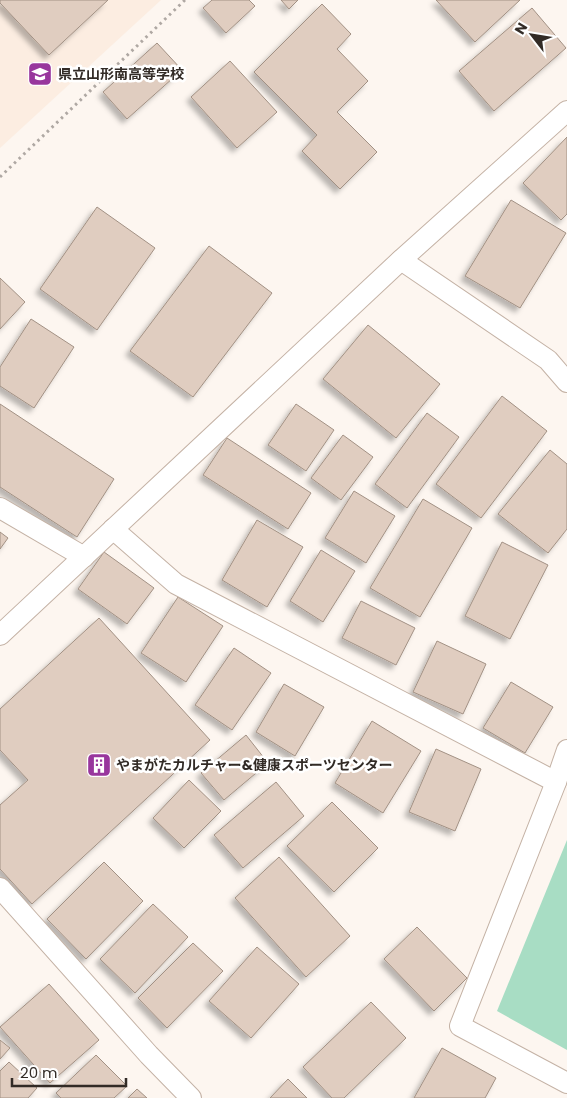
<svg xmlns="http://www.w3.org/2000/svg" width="567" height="1098" font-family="Poppins,'Noto Sans JP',sans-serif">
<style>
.built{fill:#fcede1}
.green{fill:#a8ddc4}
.building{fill:#e0cdc0;stroke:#a29184;filter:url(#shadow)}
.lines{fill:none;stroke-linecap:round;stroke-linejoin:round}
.lane-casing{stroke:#c4b2a5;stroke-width:22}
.path{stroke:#afa8a3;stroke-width:3;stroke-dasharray:2.5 4;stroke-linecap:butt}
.lane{stroke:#fff;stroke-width:20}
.labels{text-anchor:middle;stroke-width:5;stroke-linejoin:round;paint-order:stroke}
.poi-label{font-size:14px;font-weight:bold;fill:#322b26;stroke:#fff;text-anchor:start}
</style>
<defs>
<filter id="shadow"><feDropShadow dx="-4.5" dy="4.5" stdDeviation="2.5" flood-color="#0004"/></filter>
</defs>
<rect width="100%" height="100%" fill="#fdf6f0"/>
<polygon class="built" points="0,0 161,0 0,148"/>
<polygon class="green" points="567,840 567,1050 497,1011"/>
<g class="building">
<polygon points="0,0 108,0 49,55 0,3"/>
<polygon points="212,0 249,0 255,6 226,33 203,8"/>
<polygon points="281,0 298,0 289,9"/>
<polygon points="436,0 520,0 475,42"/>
<polygon points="322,4 351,34 337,49 368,81 337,112 377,152 340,189 302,151 317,135 254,72"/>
<polygon points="532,8 566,48 494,111 459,71"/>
<polygon points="157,43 182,70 127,119 103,92"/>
<polygon points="230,61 277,112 237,148 191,97"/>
<polygon points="567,137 567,214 561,220 523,183"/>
<polygon points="511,200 566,233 520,308 465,276"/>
<polygon points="97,207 155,248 97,330 40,289"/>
<polygon points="209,246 272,293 193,397 130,351"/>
<polygon points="0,278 25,302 0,329"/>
<polygon points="31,319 74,347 34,408 0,386 0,367"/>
<polygon points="368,325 440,384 396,438 323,379"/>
<polygon points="502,396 547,431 481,518 436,484"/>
<polygon points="0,404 114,479 77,537 0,487"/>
<polygon points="296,404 334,430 306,471 268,445"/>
<polygon points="427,413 459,437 407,508 375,484"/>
<polygon points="343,435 373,457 341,500 311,478"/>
<polygon points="227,438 311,493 288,529 203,475"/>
<polygon points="550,450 567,464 567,529 548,553 498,514"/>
<polygon points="354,491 395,516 366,563 325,538"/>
<polygon points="423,499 472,528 420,617 370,588"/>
<polygon points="257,520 303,547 267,607 222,580"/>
<polygon points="0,532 8,538 0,549"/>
<polygon points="502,542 548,565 510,639 465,616"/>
<polygon points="321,550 355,571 323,622 290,601"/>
<polygon points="104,552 154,588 127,624 78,589"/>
<polygon points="178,597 223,626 186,682 141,653"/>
<polygon points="361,601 415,628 396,665 342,638"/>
<polygon points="99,618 210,740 32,904 0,869 0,805 28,780 0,750 0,709"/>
<polygon points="437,641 486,664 463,714 413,692"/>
<polygon points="234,648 271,673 232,730 195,705"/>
<polygon points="511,682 553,707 525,753 483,728"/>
<polygon points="284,684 324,707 295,756 256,732"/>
<polygon points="372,721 421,751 383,813 335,783"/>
<polygon points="246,735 268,763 224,800 201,773"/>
<polygon points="436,749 481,769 455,831 409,812"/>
<polygon points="189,780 221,811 184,848 153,818"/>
<polygon points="276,782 304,816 243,868 214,835"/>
<polygon points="332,802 378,848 334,892 287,846"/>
<polygon points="279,857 350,936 306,977 235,898"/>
<polygon points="104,862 143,901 86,959 47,919"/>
<polygon points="153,904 188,937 135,993 100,959"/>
<polygon points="417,927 467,978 434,1011 384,959"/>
<polygon points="193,943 223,971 167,1028 138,998"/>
<polygon points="257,947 299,984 251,1038 209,1001"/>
<polygon points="49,984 99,1040 50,1083 0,1027"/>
<polygon points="371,1002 406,1038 344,1098 332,1098 303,1067"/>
<polygon points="0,1040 10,1048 0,1059"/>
<polygon points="442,1048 496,1078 485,1098 414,1098"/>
<polygon points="96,1055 127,1086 114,1098 61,1098 56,1093"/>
<polygon points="9,1062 37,1088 28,1098 0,1098 0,1071"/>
<polygon points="288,1079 307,1098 270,1098"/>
<polygon points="137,1089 147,1098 128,1098"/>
</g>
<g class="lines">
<defs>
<g id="lane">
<polyline points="401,260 548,360 567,382"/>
<polyline points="0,508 84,557"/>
<polyline points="113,529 176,584 556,782"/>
<polyline points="0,635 401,260 567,111"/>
<polyline points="567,750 556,782 460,1026 567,1083"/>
<polyline points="0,888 149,1055 191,1098"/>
</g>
</defs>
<use href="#lane" class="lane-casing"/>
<polyline class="path" points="0,177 185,0"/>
<use href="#lane" class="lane"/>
</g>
<defs>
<symbol id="school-square" viewBox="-11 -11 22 22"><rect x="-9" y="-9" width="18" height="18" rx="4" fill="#98369d" stroke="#fff"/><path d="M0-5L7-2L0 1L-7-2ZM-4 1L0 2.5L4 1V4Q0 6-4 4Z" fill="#fff"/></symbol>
<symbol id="building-square" viewBox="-11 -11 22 22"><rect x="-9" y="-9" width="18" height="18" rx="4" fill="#98369d" stroke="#fff"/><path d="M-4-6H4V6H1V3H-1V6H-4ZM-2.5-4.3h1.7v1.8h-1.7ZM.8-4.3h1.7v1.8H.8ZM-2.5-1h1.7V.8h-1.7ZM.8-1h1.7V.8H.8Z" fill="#fff"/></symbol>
</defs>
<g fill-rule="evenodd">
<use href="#school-square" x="26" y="60" width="28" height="28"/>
<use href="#building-square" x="85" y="751" width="28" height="28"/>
</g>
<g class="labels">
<g class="poi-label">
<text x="58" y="79">県立山形南高等学校</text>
<text x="116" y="770">やまがたカルチャー&amp;健康スポーツセンター</text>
</g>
</g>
<g transform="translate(532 35) rotate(301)" stroke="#ffffff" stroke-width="4" paint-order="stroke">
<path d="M0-4L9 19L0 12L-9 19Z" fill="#322b26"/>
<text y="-8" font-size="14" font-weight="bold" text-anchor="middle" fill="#322b26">N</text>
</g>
<path d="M12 1078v8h114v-8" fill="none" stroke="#322b26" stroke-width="2.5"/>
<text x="20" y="1078" font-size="15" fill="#322b26" stroke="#ffffff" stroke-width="4" paint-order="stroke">20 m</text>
</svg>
